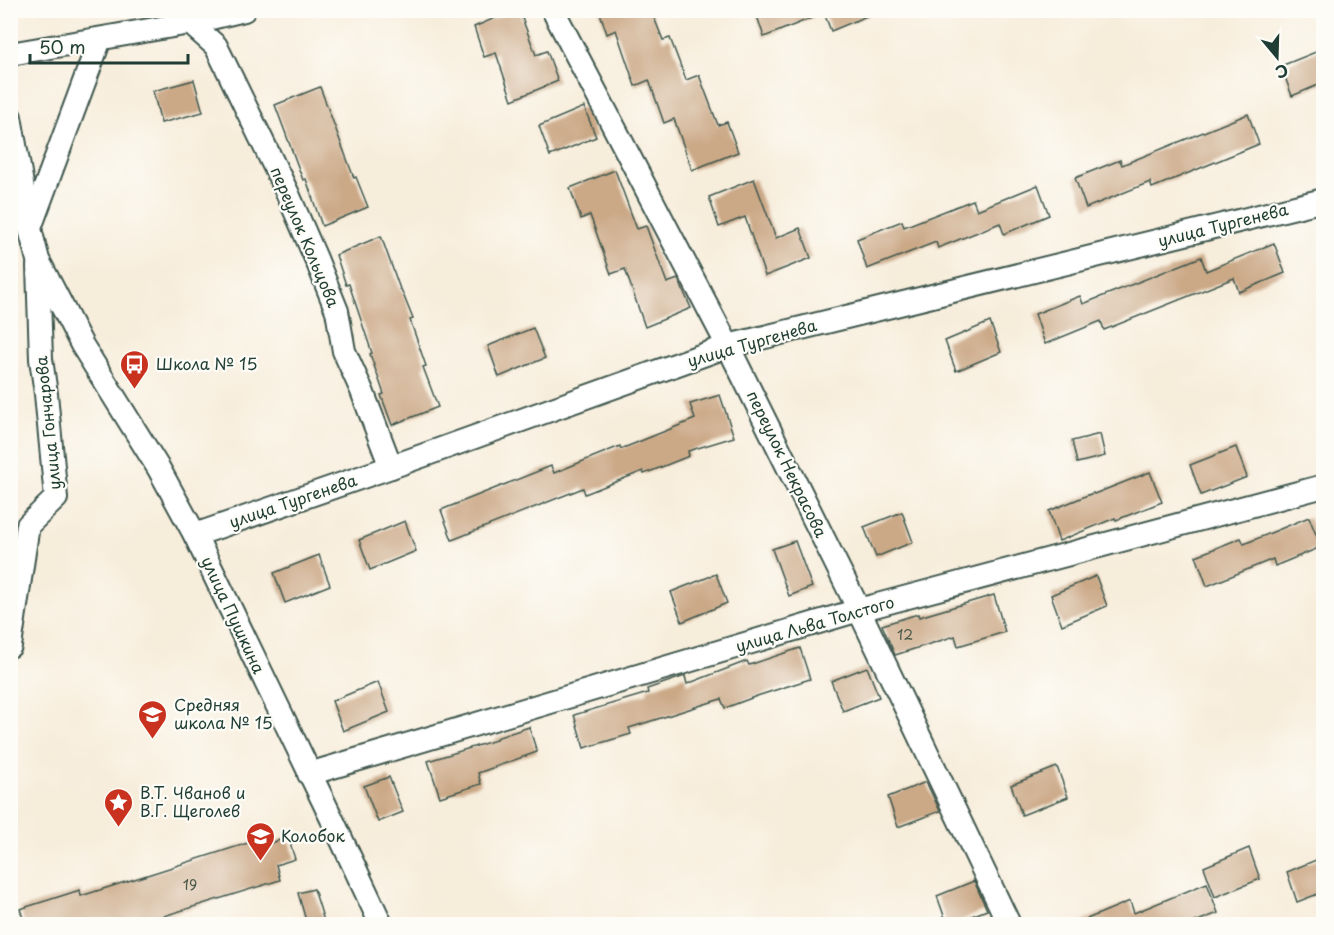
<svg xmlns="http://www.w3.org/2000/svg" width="1334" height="935" font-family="'Playpen Sans',sans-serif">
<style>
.building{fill:#cba886}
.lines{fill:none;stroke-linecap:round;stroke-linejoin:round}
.minor-casing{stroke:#3f574d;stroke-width:26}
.minor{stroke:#fff;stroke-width:22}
.labels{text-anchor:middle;stroke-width:4.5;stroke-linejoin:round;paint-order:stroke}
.number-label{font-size:14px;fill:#4a5848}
.street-label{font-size:16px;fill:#1f3d34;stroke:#fdfcf7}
.poi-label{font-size:16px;fill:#1f3d34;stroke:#fdfcf7;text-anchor:start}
</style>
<rect width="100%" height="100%" fill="#fdfcf7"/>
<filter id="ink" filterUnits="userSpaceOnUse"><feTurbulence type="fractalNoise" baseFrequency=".0167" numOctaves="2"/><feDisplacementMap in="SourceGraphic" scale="12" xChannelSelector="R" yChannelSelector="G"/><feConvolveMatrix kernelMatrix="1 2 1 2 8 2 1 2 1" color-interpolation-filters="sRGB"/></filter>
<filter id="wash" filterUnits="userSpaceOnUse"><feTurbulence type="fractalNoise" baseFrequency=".008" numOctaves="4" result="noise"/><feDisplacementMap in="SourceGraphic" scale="24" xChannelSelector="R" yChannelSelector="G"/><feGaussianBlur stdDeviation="1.35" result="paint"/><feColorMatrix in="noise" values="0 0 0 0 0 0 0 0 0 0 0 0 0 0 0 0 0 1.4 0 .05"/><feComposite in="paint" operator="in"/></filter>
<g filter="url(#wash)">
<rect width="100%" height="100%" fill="#f7eddb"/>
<g id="blocks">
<g class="building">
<polygon points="514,10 519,10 536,55 547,51 558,81 512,100 496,53 484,57 474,27"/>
<polygon points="599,10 651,10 663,40 670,38 686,80 699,75 718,125 727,122 738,152 692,170 674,119 664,123 649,80 635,86 616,30 607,34"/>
<polygon points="755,10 879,10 879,11 831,31 824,13 764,37"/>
<polygon points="1323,49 1323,83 1292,96 1281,66"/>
<polygon points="194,80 203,112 161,123 153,91"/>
<polygon points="320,87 354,178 356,177 368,207 322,226 306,179 303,180 275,105"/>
<polygon points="584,107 596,137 550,156 539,126"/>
<polygon points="1248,114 1259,144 1152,188 1150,182 1086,208 1075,178 1120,160 1122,165"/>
<polygon points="615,170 637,229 646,226 667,283 678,279 691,308 645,327 625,269 611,274 590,215 581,219 570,188"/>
<polygon points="754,179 776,238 800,228 811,258 765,276 745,217 719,227 709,197"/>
<polygon points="1038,185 1049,215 1004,234 1000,223 938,248 936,242 867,269 857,239 902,221 904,227 973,200 977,210"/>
<polygon points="381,236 400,289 401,289 413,319 410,320 426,366 423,367 438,407 392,425 381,395 384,394 370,354 372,353 349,284 346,285 336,255"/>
<polygon points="1274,243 1285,273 1239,292 1234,278 1104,330 1101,321 1045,344 1035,314 1080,296 1083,304 1201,257 1206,271"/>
<polygon points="990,322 1001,352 956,371 945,341"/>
<polygon points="533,328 545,358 499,377 488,346"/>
<polygon points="720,395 734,437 688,451 689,456 644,474 643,471 585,494 583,488 452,540 441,510 551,466 554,473 620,446 621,449 695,419 690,404"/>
<polygon points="1100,434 1105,456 1077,463 1072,441"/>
<polygon points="1236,447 1247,477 1201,495 1190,465"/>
<polygon points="1150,472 1162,502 1116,520 1115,518 1059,541 1049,511 1093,493 1094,494"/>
<polygon points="902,512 913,542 876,557 864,527"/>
<polygon points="1309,517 1321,547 1275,566 1273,559 1207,586 1196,556 1241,538 1244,544"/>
<polygon points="405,521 416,551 370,570 359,540"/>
<polygon points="795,541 812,587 789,596 772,549"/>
<polygon points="319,555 330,585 285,603 274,573"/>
<polygon points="716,574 727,603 682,622 671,592"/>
<polygon points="1096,576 1107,606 1062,625 1051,595"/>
<polygon points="994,595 1005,632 958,646 955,636 895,655 882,625 918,614 919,617"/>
<polygon points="800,648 810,679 757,696 725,708 721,699 629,728 631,734 584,748 574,715 648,693 647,689 685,676 687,684 747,661 749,665"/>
<polygon points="867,667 879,697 843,711 831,681"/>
<polygon points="378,682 389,712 343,731 332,701"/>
<polygon points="529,727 537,752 478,773 481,784 440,797 428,761 496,740 496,738"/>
<polygon points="1057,767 1068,797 1022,815 1011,785"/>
<polygon points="389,777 403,812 378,822 364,786"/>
<polygon points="926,782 940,811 898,827 888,797"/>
<polygon points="267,837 269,844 288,837 295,859 276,865 280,880 138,924 25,924 20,909 80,890 81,896"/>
<polygon points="1249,848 1260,879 1215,897 1204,867"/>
<polygon points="1323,857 1323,892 1297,902 1287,872"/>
<polygon points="974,881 987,910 951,924 947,924 937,896"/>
<polygon points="1207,883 1218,913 1190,924 1075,924 1130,901 1134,913"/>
<polygon points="314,889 325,924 307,924 298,893"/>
</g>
</g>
</g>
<g filter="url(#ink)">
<use href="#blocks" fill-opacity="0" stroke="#3f574d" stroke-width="1.5"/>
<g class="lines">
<defs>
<g id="minor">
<polyline points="553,10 728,346 859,610 1009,924"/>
<polyline points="190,23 216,46 287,192 317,261 337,311 344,351 362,391 391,467"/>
<polyline points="10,54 190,23 244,10"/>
<polyline points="10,117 30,229 38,260 82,345 159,469 195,535 330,815 381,924"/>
<polyline points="30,228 100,39"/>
<polyline points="195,535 391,467 728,346 1324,200"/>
<polyline points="10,646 28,525 56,498 46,394 41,359 38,266"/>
<polyline points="309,774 859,610 1324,486"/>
</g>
</defs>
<use href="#minor" class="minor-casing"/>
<use href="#minor" class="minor"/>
</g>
</g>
<defs>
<symbol id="bus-pin" viewBox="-11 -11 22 30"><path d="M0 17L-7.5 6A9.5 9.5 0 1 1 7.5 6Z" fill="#c8321e" stroke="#fdfcf7"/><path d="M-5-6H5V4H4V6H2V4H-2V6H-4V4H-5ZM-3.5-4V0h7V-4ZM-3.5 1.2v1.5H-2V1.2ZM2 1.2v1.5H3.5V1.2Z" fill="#fff"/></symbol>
<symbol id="school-pin" viewBox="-11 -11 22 30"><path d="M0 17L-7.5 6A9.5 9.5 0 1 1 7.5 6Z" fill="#c8321e" stroke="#fdfcf7"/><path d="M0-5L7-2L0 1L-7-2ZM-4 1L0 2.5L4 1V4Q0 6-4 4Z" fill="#fff"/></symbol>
<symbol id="sight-pin" viewBox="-11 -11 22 30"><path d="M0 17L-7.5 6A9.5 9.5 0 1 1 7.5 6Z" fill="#c8321e" stroke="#fdfcf7"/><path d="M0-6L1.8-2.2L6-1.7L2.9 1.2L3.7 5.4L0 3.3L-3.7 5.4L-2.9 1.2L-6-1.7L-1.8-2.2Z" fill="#fff"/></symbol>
</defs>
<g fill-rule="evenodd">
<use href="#bus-pin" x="118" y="348" width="33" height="45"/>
<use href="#school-pin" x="136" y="698" width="33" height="45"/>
<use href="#sight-pin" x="102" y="786" width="33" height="45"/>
<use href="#school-pin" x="244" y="820" width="33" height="45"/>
</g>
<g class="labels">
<g class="number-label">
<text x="905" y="640">12</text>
<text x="190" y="890">19</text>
</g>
<g class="street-label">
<text transform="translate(1223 225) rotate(-14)" y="6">улица Тургенева</text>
<text transform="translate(305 237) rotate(67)" y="6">переулок Кольцова</text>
<text transform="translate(752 343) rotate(-16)" y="6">улица Тургенева</text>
<text transform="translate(48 423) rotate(-96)" y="6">улица Гончарова</text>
<text transform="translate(787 464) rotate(64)" y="6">переулок Некрасова</text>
<text transform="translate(293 501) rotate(-19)" y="6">улица Тургенева</text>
<text transform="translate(233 615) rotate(65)" y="6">улица Пушкина</text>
<text transform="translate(815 624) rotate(-16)" y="6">улица Льва Толстого</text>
</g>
<g class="poi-label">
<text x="156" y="370">Школа № 15</text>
<text x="174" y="711">Средняя<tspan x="174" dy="18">школа № 15</tspan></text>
<text x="140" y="799">В.Т. Чванов и<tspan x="140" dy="18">В.Г. Щеголев</tspan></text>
<text x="281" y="842">Колобок</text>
</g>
</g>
<rect width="1334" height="935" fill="none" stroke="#fdfcf7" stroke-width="36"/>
<g transform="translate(1277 57) rotate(161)" stroke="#fdfcf7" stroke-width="4.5" paint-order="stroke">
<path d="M0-4.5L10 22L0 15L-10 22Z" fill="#1f3d34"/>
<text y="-9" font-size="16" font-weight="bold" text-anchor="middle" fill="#1f3d34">С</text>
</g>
<path d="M30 54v9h158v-9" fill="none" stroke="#1f3d34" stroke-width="3"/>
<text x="39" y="54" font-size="18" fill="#1f3d34" stroke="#fdfcf7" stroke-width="4.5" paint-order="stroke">50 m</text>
</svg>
